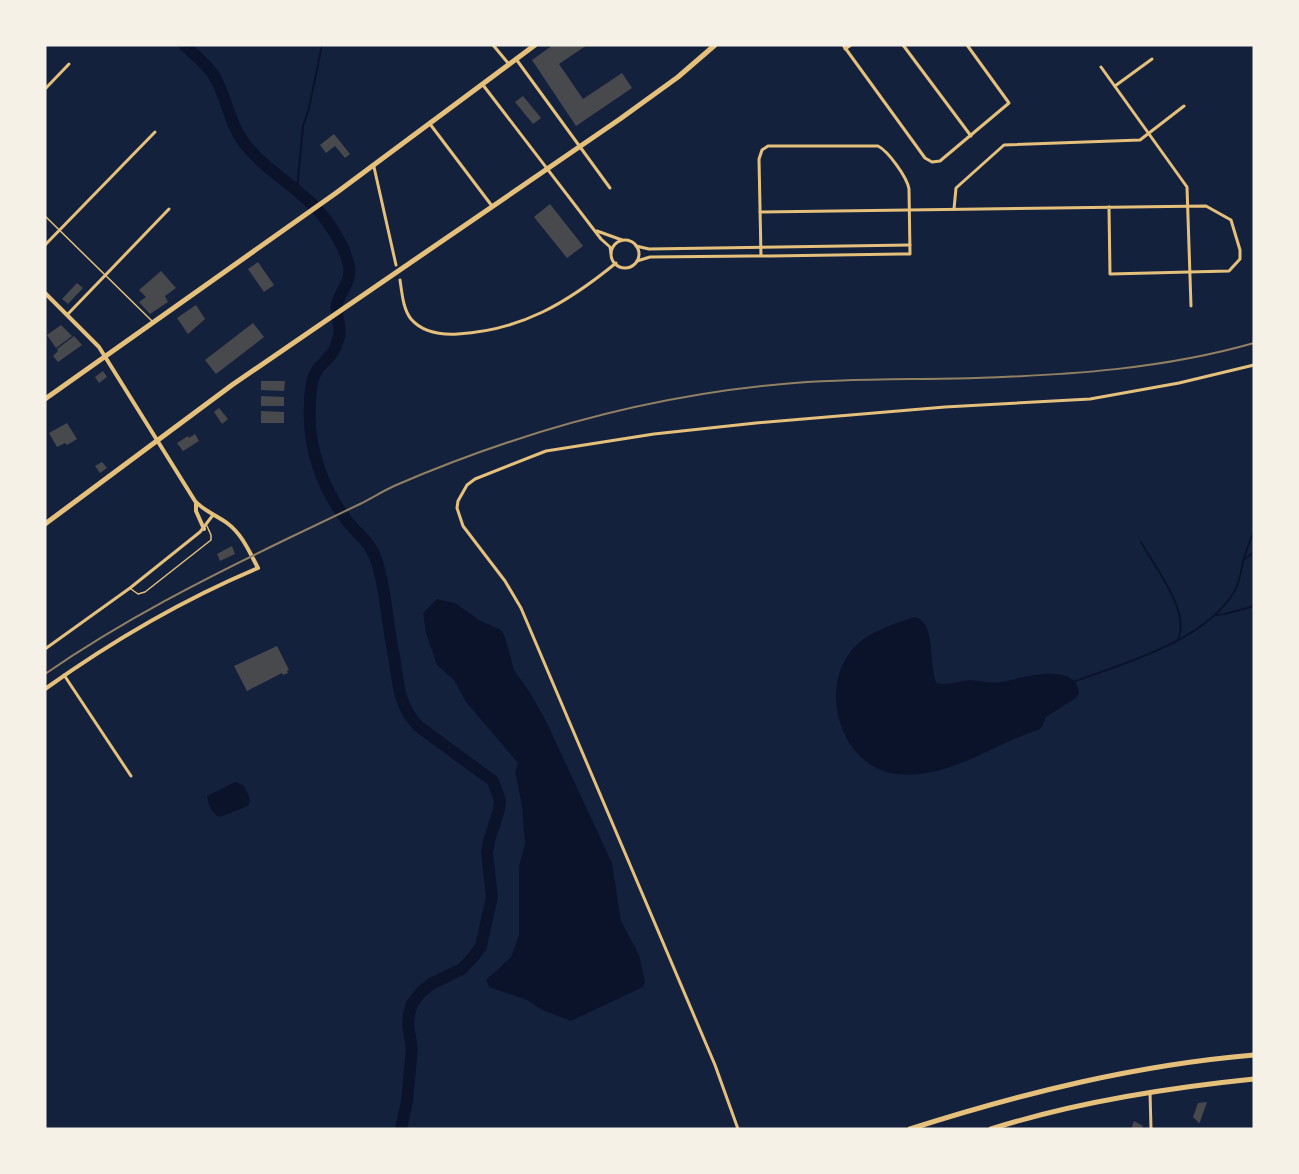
<svg xmlns="http://www.w3.org/2000/svg" width="1299" height="1174" font-family="'Sofia Sans Condensed',sans-serif">
<style>
.water{fill:#0b132b}
.lines{fill:none;stroke-linecap:round;stroke-linejoin:round}
.stream{stroke:#0b132b;stroke-width:2}
.river{stroke:#0b132b;stroke-width:12}
.building{fill:#48494c}
.service{stroke:#e5c07b;stroke-width:1.5}
.minor{stroke:#e5c07b;stroke-width:3}
.tertiary{stroke:#e5c07b;stroke-width:4}
.primary{stroke:#e5c07b;stroke-width:5}
.rail{stroke:#918062;stroke-width:2}
</style>
<rect width="100%" height="100%" fill="#14213d"/>
<g class="water">
<polygon points="437,599 455,603 479,620 501,630 505,637 514,670 529,691 545,719 612,863 621,921 639,955 645,981 643,987 571,1021 542,1010 527,1000 489,987 486,980 511,957 519,935 519,866 525,844 522,806 515,772 518,763 466,702 454,680 437,665 426,633 423,613"/>
<path d="M914,617C937,620 928,668 937,683C947,686 958,681 969,680C979,680 990,684 1001,682C1020,679 1075,660 1079,693L1076,698L1046,717L1042,727L1038,730C992,745 947,780 896,774C842,767 818,692 851,651C866,632 892,625 914,617Z"/>
<path d="M235,782L243,785C247,792 253,799 248,806L220,817C212,815 208,804 207,796Z"/>
</g>
<g class="lines">
<g class="stream">
<polyline points="297,190 303,126 309,108 322,45"/>
<path d="M1141,542C1154,566 1191,612 1178,639"/>
<polyline points="1245,559 1254,552"/>
<polyline points="1216,615 1225,614 1254,606"/>
<path d="M1073,682C1124,663 1205,641 1234,592C1240,582 1241,572 1243,561C1246,551 1250,541 1254,531"/>
</g>
<path class="river" d="M184,45C194,54 205,63 213,74C227,96 228,122 245,144C261,165 283,178 302,195C323,212 343,240 349,266C352,281 340,291 337,304C335,317 343,327 338,340C334,355 327,358 318,369C311,378 310,393 310,404C307,446 322,488 348,522C360,536 371,543 377,562C386,591 387,621 393,651C399,680 396,702 418,726L493,781L500,800L499,810L489,841L487,853L492,897L481,946L474,956L462,969L431,984L421,992L412,1004L409,1014L408,1025L412,1049L407,1101L401,1129"/>
</g>
<g class="building">
<polygon points="553,45 587,45 559,64 583,99 622,73 632,88 576,126 532,60"/>
<polygon points="523,96 541,118 533,124 515,102"/>
<polygon points="334,134 350,154 345,158 335,146 326,153 320,145"/>
<polygon points="550,204 583,246 567,258 534,217"/>
<polygon points="258,262 274,285 264,292 248,269"/>
<polygon points="161,271 176,288 165,296 168,302 150,314 139,302 146,297 139,290"/>
<polygon points="77,283 83,288 68,304 62,299"/>
<polygon points="196,305 205,319 188,334 177,318"/>
<polygon points="253,323 264,337 216,374 205,360"/>
<polygon points="61,325 72,336 56,348 47,335"/>
<polygon points="74,336 82,345 58,362 53,356 58,351 57,349"/>
<polygon points="103,371 107,377 99,383 95,377"/>
<polygon points="261,381 285,381 284,391 261,390"/>
<polygon points="261,396 284,397 284,406 261,406"/>
<polygon points="219,408 228,419 222,424 214,412"/>
<polygon points="261,411 284,412 284,423 261,423"/>
<polygon points="67,423 77,439 67,445 65,443 57,447 49,433"/>
<polygon points="195,434 199,441 183,451 177,443 188,436 189,438"/>
<polygon points="102,462 107,468 100,473 95,466"/>
<polygon points="232,546 235,554 220,561 217,554"/>
<polygon points="277,646 289,670 287,671 288,673 283,675 282,673 247,691 234,666"/>
<polygon points="1207,1102 1200,1122 1199,1123 1193,1117 1198,1103"/>
<polygon points="1134,1121 1143,1126 1141,1129 1131,1129"/>
</g>
<g class="lines">
<g class="service">
<polyline points="45,216 152,321"/>
<polyline points="131,589 138,594 145,592 211,540 211,535 207,526"/>
</g>
<g class="minor">
<polyline points="493,45 508,63"/>
<polyline points="843,45 925,158 932,162 940,161 1009,103 967,45"/>
<polyline points="903,45 971,136"/>
<polyline points="845,49 851,45"/>
<polyline points="516,59 610,188"/>
<polyline points="1101,67 1187,187 1191,306"/>
<polyline points="483,85 601,239 610,247 611,253"/>
<polyline points="1115,86 1152,59"/>
<polyline points="45,89 69,64"/>
<polyline points="430,124 492,206"/>
<polyline points="374,167 396,265"/>
<polyline points="954,209 956,188 1004,145 1140,140 1184,106"/>
<polyline points="760,212 1206,206 1231,220 1240,250 1240,259 1229,271 1110,274 1109,207"/>
<polyline points="597,231 622,240"/>
<circle cx="625" cy="254" r="14"/>
<polyline points="45,245 155,132"/>
<polyline points="636,246 649,249 910,245"/>
<path d="M637,261L650,257L751,256H771L901,254H910L909,189C907,177 888,151 878,146H768L762,150L759,159L761,256"/>
<path d="M400,280C402,293 403,309 411,319C423,333 441,335 458,334C522,330 567,303 616,263"/>
<polyline points="67,315 169,209"/>
<polyline points="45,649 130,588 200,532 213,515"/>
<polyline points="64,675 131,776"/>
<polyline points="1150,1092 1151,1129"/>
<polyline points="738,1129 715,1065 521,608 505,581 463,526 457,508 458,501 467,485 475,479 546,451 654,434 756,423 945,407 1090,399 1179,383 1254,365"/>
</g>
<g class="tertiary">
<path d="M45,293L99,347L195,501C204,511 216,515 227,523C242,534 249,551 258,568C182,600 112,641 45,689"/>
<polyline points="196,503 196,511 204,529"/>
</g>
<g class="primary">
<polyline points="45,399 336,193 535,45"/>
<polyline points="45,524 232,385 620,119 678,77 715,45"/>
<path d="M910,1129C1023,1093 1136,1065 1254,1055"/>
<path d="M991,1129C1076,1102 1165,1088 1254,1079"/>
</g>
<path class="rail" d="M45,674C123,620 206,578 291,537C314,526 337,515 360,504C372,498 383,491 394,486C519,432 648,396 783,384C847,378 911,380 975,378C1069,375 1163,369 1254,343"/>
</g>
<rect width="1299" height="1174" fill="none" stroke="#f6f1e7" stroke-width="93"/>
</svg>
